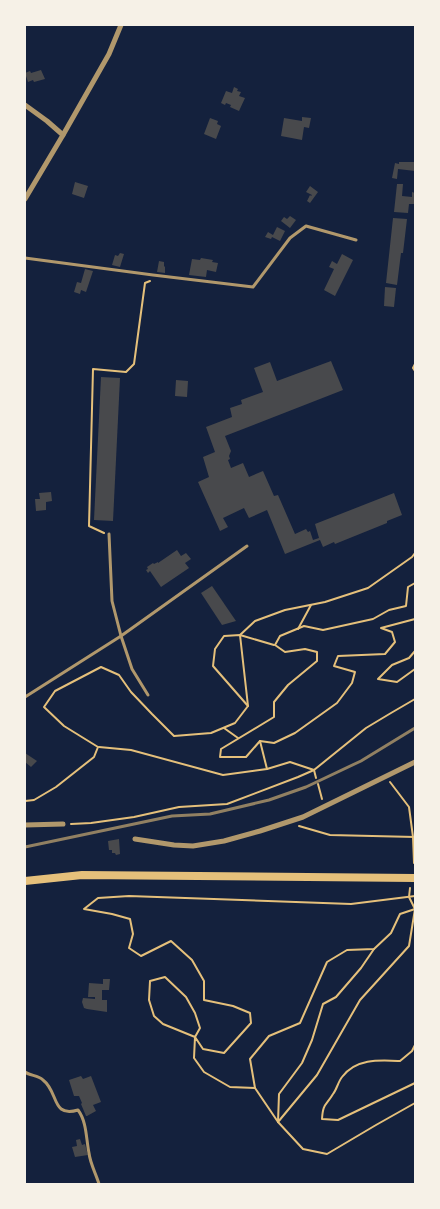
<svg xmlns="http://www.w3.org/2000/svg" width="440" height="1209" font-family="Lato,sans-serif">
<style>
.building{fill:#48494c}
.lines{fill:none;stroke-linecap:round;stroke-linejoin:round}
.path{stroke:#e5c07b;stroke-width:2}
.service{stroke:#b1986c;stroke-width:3}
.minor{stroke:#b1986c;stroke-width:5}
.secondary{stroke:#e5c07b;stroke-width:8}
.rail{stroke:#918062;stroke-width:3}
</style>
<rect width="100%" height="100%" fill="#14213d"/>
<g class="building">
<polygon points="41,70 45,79 34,82 33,80 28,82 25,73 30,71 31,73"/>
<polygon points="234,87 238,89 237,91 241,92 239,96 245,98 239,111 230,107 231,105 226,103 225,105 221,103 226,91 232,93"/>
<polygon points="302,117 311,118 309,128 304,127 302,140 281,136 284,118 302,121"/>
<polygon points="210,118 218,121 217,124 221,126 216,139 204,134"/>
<polygon points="399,162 415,162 415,171 398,169 397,179 392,178 395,163 399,164"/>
<polygon points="75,182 88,186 84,198 72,194"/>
<polygon points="397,184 403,184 402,196 412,197 412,192 415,193 415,204 409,204 408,213 394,212"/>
<polygon points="310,186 318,192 310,203 307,201 310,195 311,196 312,195 306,192"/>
<polygon points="290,216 296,220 290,228 281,221 284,217 287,219"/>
<polygon points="393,218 407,219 403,253 401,253 397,285 386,283"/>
<polygon points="277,227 285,231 280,241 272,237 271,239 265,237 268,232 273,235"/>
<polygon points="120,253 124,254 120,267 112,265 115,255 118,256"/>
<polygon points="342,254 353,260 335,296 324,290 334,269 329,267 332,261 337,264"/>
<polygon points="201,258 213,260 212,262 218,263 216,272 207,270 206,277 189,275 192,259 200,260"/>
<polygon points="159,261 164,262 164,266 165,267 165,273 157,272"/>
<polygon points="85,269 93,271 86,292 81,290 80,294 74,292 77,282 81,283"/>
<polygon points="385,287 396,288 394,307 384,306"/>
<polygon points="331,361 343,390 225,436 231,451 229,456 230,459 228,460 231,468 243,463 249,477 263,471 274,496 278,495 295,534 306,529 308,532 310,531 313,540 319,538 315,524 394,493 402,515 387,521 387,523 335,544 334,542 323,547 320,540 285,554 267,510 249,518 244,508 223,518 228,527 220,531 198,482 209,477 203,457 215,452 206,427 232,417 230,408 242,404 241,400 263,392 254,368 270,362 277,381"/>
<polygon points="101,377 120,378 113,521 94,520"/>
<polygon points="176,380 188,381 187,397 175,396"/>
<polygon points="51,492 52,501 46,502 46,510 36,511 35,499 40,499 39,493"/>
<polygon points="177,550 181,556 186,553 191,559 185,563 189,568 161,587 150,571 148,573 146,570 148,569 147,567 153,563 154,564 158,562 158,563"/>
<polygon points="212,586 236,621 222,625 201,593"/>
<polygon points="25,753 37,761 31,767 25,762"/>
<polygon points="119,839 120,854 116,855 115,853 112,853 112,850 109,850 108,841"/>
<polygon points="103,979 110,979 109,990 102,990 102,1000 107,1000 107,1012 87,1009 84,1008 82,1002 83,998 95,999 95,997 88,997 89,983 103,984"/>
<polygon points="81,1076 83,1079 91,1076 101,1102 93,1105 96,1111 87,1116 86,1116 81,1104 82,1103 79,1096 74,1096 69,1080"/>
<polygon points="80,1139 82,1145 85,1144 88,1155 75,1157 72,1147 77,1146 76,1140"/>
</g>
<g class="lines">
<g class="path">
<polyline points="415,364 413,368 415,371"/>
<polyline points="104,533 89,526 93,369 126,372 134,364 145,283 150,281"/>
<polyline points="298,629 311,605"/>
<polyline points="415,651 409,658 392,665 378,679 397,682 415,669"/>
<polyline points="248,706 213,666 215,649 224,636 240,635 274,645"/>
<polyline points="224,728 238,738"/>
<polyline points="260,741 274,743 295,733 337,703 352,683 355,672 334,666 338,656 385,654 395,642 392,632 381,628 415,619"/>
<polyline points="99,747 131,750 223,775 267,769 290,762 314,770 316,778"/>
<polyline points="267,769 260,741 246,757 220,757 221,749 274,717 274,702 288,685 317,661 317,652 305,649 285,652 275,645 280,636 304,626 323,630 373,619 389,610 406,606 408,587 415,583"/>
<polyline points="390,782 409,807 413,837 414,863"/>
<polyline points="318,784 322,799"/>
<polyline points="25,801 34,800 56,787 94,757 98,747 64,726 44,707 55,691 101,667 119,675 131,692 152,714 174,736 211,733 235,723 248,706 240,635 255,621 285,610 325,602 368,588 412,557 415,553"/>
<polyline points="71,824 91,823 134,817 179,807 227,804 298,777 314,770 366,728 391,713 415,699"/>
<polyline points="299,826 330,835 415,837"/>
<polyline points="410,888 409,897 415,909 409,946 360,1000 317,1075 278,1122 303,1149 327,1154 376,1125 415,1103"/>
<path d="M415,1045L412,1051L400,1061C380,1060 356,1058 342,1077C338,1082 337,1089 333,1094C326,1106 323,1103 322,1119L338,1120L415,1083"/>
<polyline points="255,1088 230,1087 204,1072 194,1058 195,1037 200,1028 195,1013 186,997 165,977 150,981 149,1000 154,1016 163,1024 195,1037 203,1049 224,1053 251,1023 250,1013 233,1006 204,1000 204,981 192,960 171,941 141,956 129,948 133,934 130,919 112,914 84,909 98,898 129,896 351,904 415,896"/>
<polyline points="278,1122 255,1088 250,1059 269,1036 300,1023 327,962 347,950 374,949 391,933 400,914 415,909"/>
<polyline points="278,1122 279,1094 302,1063 312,1040 323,1004 336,997 361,968 374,949"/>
</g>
<g class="service">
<polyline points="25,258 153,275 253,287 290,238 306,226 356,240"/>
<polyline points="109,534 112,601 121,636 132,669 148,695"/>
<polyline points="25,697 121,636 247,546"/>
<path d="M25,1072C30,1076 38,1075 43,1080C59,1092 51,1118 78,1110C87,1122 86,1139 89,1153C90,1163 96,1174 99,1184"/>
</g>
<g class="minor">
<polyline points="25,105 47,121 63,135 25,199"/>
<polyline points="63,135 109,54 121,25"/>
<polyline points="25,825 63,824"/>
<polyline points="135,839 174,845 193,846 224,841 260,831 303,817 415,762"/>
</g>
<polyline class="secondary" points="25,881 82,875 415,878"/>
<polyline class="rail" points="25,847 172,816 210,814 269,800 306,787 361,761 415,728"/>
</g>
<rect width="440" height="1209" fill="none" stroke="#f6f1e7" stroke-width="52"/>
</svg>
